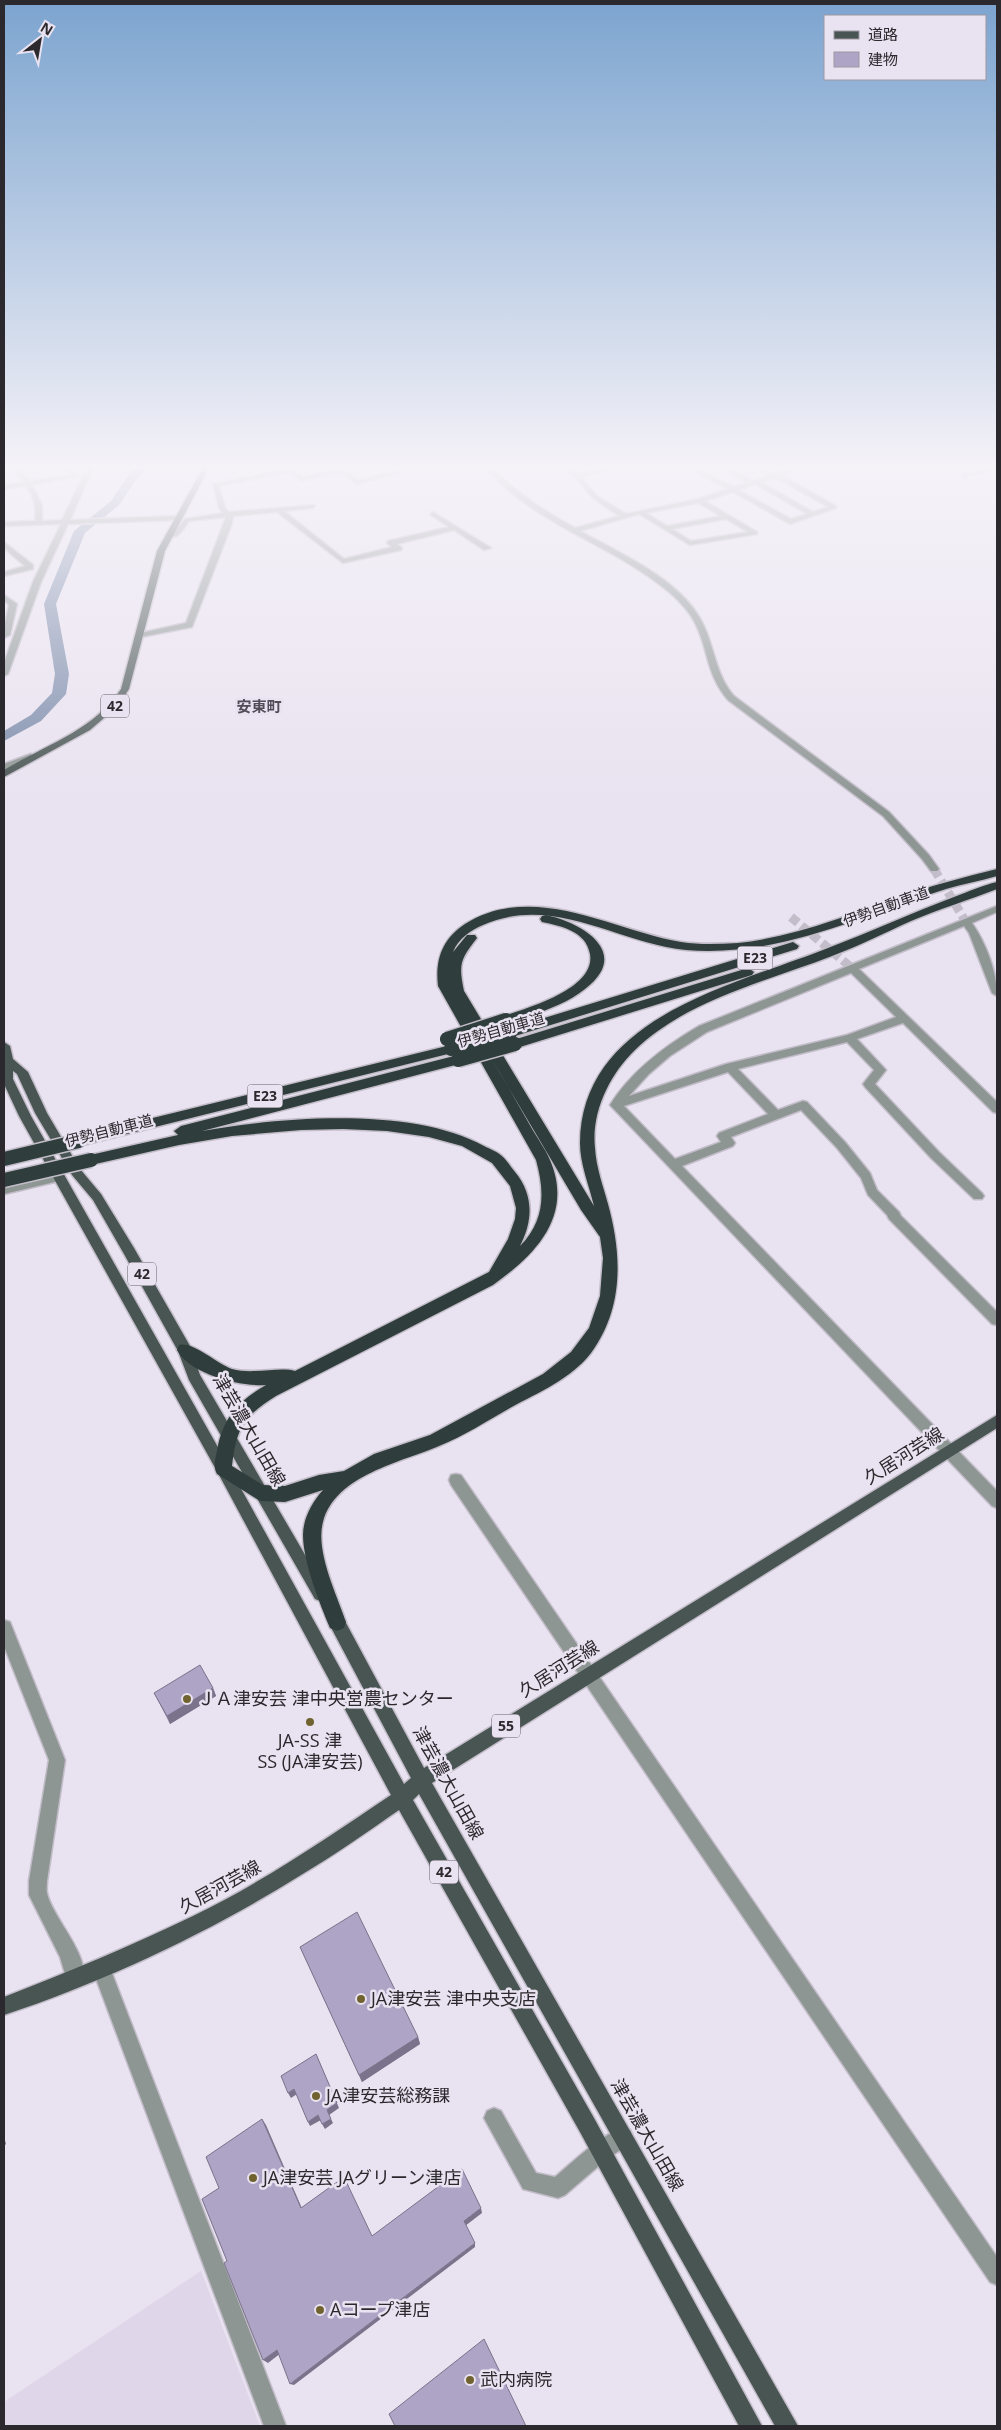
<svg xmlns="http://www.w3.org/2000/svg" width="1001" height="2430" font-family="'Open Sans','Noto Sans JP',sans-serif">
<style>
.built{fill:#dfd6ea}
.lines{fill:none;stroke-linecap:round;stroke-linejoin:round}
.river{fill:#7b8baa;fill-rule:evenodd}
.minor-tunnel{stroke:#c3bdc9;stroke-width:9;stroke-dasharray:9 4.5;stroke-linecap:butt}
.minor-casing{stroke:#c3bdc9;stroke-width:3}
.major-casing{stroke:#c3bdc9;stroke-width:3}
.highway-casing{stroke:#c3bdc9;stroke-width:3}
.minor{fill:#8e9694;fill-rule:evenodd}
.major{fill:#485553;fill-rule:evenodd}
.highway{fill:#2f3e3c;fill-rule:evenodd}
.highway-bridge-casing{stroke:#c3bdc9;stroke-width:17;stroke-linecap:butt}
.highway-bridge{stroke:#2f3e3c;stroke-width:14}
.wall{fill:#968daa}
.shaded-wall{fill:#7a738b}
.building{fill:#aea4c6;stroke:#7a738b}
.poi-dot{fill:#716330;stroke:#e9e2f0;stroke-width:2}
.labels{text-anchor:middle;stroke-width:5;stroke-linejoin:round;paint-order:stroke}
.shield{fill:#e9e2f0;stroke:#656068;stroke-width:1}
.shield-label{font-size:14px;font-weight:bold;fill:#2c292e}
.far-quarter-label{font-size:15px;font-weight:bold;fill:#524c58;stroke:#e9e2f0}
.street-label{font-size:15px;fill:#2c292e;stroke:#e9e2f0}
.near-street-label{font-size:18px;fill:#2c292e;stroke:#e9e2f0}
.near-poi-label{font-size:18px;fill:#2c292e;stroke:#e9e2f0;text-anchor:start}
</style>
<rect width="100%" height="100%" fill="#e9e2f0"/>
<polygon class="built" points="201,2271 260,2426 4,2426 4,2402"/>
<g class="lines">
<polygon class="river" points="140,464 152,464 138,477 119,505 85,533 56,604 69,674 66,694 41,721 4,741 4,731 31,715 52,693 55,674 44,604 74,531 111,501 130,473"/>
<g class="minor-tunnel">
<polyline points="934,869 966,922"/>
<polyline points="791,917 853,969"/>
</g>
<defs>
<g id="minor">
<path d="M7,464H14L30,481L71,475L63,464H69L78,476L32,485L42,505V521L62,520L89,464H95L70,520L177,516L180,518L177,520L68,524L41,582L8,674L4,676V663L33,582L61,524L4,526V522L35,521C37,508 34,497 26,486L4,489V485L24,482Z"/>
<path d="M483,464H490C514,492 543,510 575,528L619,516L593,498L563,464H570L578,474L617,464H628L581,477L597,496L626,514L698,499L727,489L681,464H689L734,487L747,483L716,464H724L753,481L767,476L747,464H755L773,474L802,464H812L782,475L836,506V508L790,524L733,492L705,501L757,532V534L690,545L639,514L580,531C620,553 681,580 702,622C715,647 715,674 734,696L889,812L929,855L939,869L937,871H931L922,859L883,816L728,700C705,673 709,649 694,621C688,610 678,600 669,592C611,543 532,525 483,464ZM776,478L828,507L813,512L761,482ZM755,484L807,514L791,519L739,490ZM698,503L721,516L667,526L646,513ZM726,519L748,532L691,541L672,529Z"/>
<polygon points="997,465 997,469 964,477 961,475"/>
<path d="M293,468L303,477L341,468L358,480L396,471L399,473L357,484L340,472L301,481L291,472L219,486L225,508L229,512L314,505L315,506L312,508L284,511L344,559L392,547L387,543L388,541L449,527L431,515V513L433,512L491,548L484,550L454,530L397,544L402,548L401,550L343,563L277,512L233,516L232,523L192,627L136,638V634L186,623L226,517L189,521C182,531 178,539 165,538V536L173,534L185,519L223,513L219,508L213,484Z"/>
<polygon points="4,542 33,565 33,569 4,576 4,572 25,566 4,548"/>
<polygon points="4,595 17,604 10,635 4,638 4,628 9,605 4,600"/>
<polygon points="31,754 35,757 34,759 4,770 4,764"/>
<path d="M997,906V912L972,923C986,943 997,972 997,996L992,993L969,933L964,926L859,969L997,1102V1113L993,1112L903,1023L857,1039L886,1070L875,1084L939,1152L982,1193L984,1196L982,1199H974L931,1158L865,1087L863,1084L874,1070L847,1042L738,1069L778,1110L803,1101L807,1102L845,1142L870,1173L877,1190L899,1212L901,1216L997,1312V1325L992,1324L889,1219L887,1215L868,1195L861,1178L837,1148L801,1110L731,1137L735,1143L733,1146L682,1166L997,1491V1508L992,1506L610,1105C631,1071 665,1046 699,1026ZM851,973L896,1017L847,1035L726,1064L629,1096L649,1074L670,1056L707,1032ZM728,1072L768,1114L719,1133L717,1136L721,1142L675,1159L624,1106Z"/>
<polygon points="59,1173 65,1177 63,1180 4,1194 4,1186"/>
<polygon points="456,1474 461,1475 997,2257 997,2285 990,2282 451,1485 449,1480 451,1475"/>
<path d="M4,1620L10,1622L12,1627L65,1760L47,1881C47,1885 46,1889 47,1893C52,1918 93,1957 82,1984L75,1986L68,1984L60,1957L29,1895V1881L49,1760L4,1646Z"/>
<polygon points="101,1959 108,1961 110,1968 286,2426 264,2426 92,1968 94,1961"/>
<path d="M494,2108L501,2111L536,2173L555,2177C576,2159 597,2138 623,2127L630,2130L633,2137L630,2144L608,2158L565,2195L558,2198L523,2189L484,2118L487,2111Z"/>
</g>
<g id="major">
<path d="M205,464H211L165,551L129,689L118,706L90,730L4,777V770C45,745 93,731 121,689L157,551Z"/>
<path d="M4,1042L10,1046L13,1059L28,1072L47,1113L80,1169L101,1194L134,1248L190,1346L200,1375L325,1589L328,1594L325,1599L320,1601L315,1599L189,1380L178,1351L124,1254L93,1200L72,1175L35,1113L17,1074L13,1071V1079L31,1116L228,1465L404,1784L411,1778L327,1620L325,1615L327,1610L333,1608L339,1610L424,1768L997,1415V1428L432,1783L798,2426H775L419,1794L413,1800L594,2118L762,2426H739L580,2132L399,1810C367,1832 335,1855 301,1875C210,1932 106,1981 4,2015V1997C68,1972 131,1946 193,1916C263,1882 327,1838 391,1795L218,1473L19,1116L4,1084Z"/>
</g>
<g id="highway">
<path d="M997,869V876C980,881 963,884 946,889C861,916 777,958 686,950C617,943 553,894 483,925C471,930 458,939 453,952L467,935H475L477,938C461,959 458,963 464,991L594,1206C589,1185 580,1164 580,1143C581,1016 736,985 828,948C871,932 911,913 954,897C968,892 983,885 997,882V889C969,900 939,909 911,921C884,933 859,946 832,956C765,982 688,999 635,1050C610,1074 591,1112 595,1148C596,1167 603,1186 608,1204C622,1255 624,1308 591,1353C571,1379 539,1392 510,1408C487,1421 464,1436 439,1446C402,1462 335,1475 323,1522C315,1551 337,1595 346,1622L344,1628L337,1631L330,1628C320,1604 303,1562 303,1535C303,1519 312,1502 323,1490L285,1502L260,1501L217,1474C213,1467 215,1459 217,1451C222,1419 238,1401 266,1385C241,1387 189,1374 177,1350L179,1345C193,1341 217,1364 232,1369C253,1375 280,1366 295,1371L489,1272L508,1239L515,1219L516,1208L510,1186L492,1163L462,1146L429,1137L387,1131L343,1129L301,1130L232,1136L179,1145L91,1165L84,1160L86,1156L178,1135L174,1131L181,1126L458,1055L463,1057L465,1060L463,1063L202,1131C280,1117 412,1106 484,1146C490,1149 498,1152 503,1157C508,1162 511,1167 515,1172C534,1195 533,1221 520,1246C545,1221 545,1192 536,1160L438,986C435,960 442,939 465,924C534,881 612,930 681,942C700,945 719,944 738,943C795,937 849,915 902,896C933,885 965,877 997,869ZM491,1058L581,1210L600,1237L603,1258L600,1296L589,1328L571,1352L543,1374L430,1435L374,1454L344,1471L319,1475L285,1486L263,1485L232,1466C237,1427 243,1417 276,1396L493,1285C535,1255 574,1216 550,1160C545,1148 537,1138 531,1127C518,1104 505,1081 491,1058Z"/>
<path d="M546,915C583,923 632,953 585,989C569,1002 549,1009 530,1016C522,1019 511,1025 501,1023L499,1020L501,1017C527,1008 596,989 590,954C586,931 561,926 542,922L540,919L542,916Z"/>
<polygon points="793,942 799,946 797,949 515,1036 510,1037 503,1033 505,1030"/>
<polygon points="748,968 754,972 752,975 520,1047 510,1047 508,1044 510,1041"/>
<polygon points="451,1045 458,1049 456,1052 79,1146 72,1141 79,1136"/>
</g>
</defs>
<use href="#minor" class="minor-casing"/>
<use href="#major" class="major-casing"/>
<use href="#highway" class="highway-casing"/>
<use href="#minor" class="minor"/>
<use href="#major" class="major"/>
<use href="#highway" class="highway"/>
<defs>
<g id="highway-bridge">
<polyline points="447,1039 506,1020"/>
<polyline points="451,1049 510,1033"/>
<polyline points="458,1060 515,1044"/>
<polyline points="4,1159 79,1141"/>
<polyline points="4,1180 91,1160"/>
</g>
</defs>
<use href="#highway-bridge" class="highway-bridge-casing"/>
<use href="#highway-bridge" class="highway-bridge"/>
</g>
<g class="wall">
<polygon points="213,1688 216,1696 170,1724 154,1693"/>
<polygon points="300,1947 418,2037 420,2044 362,2082"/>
</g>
<g class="shaded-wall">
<polygon points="213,1688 216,1696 170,1724 167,1716"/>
<polygon points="418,2037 420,2044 362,2082 359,2075"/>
<polygon points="316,2054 339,2108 329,2115 327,2110"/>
<polygon points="294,2089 297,2094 291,2098 288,2093"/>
<polygon points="318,2115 321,2120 310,2126 308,2122"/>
<polygon points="262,2119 266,2125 304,2213 301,2208"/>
<polygon points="331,2119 333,2123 325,2129 322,2124"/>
<polygon points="4,2137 6,2144 4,2146"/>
<polygon points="481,2208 482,2213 465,2226 464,2221"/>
<polygon points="475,2243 475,2247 294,2385 290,2384"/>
<polygon points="277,2350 281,2353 268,2363 263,2360"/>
</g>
<g class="building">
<polygon points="200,1665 213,1688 167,1716 154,1693"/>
<polygon points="357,1912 418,2037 359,2075 300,1947"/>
<polygon points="316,2054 337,2103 327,2110 331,2119 322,2124 318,2115 308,2122 294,2089 288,2093 281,2076"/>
<polygon points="262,2119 301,2208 344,2177 372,2236 462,2169 481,2208 464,2221 475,2243 290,2384 277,2350 263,2360 224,2263 227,2261 202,2199 219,2188 206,2157"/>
<polygon points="484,2339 526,2426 395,2426 389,2414"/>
</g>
<linearGradient id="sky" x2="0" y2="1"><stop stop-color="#7ca4cf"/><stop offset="0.58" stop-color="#f5f2f8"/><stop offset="1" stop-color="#f5f2f8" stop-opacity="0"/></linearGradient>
<rect width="1001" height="804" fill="url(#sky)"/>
<g class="poi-dot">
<circle cx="187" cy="1699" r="5"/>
<circle cx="310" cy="1722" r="5"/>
<circle cx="361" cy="1999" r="5"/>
<circle cx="316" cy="2096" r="5"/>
<circle cx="253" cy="2178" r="5"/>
<circle cx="320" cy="2310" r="5"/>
<circle cx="470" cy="2380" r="5"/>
</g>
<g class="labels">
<g class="shield">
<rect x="101" y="694.5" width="28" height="23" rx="4"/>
<rect x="737.5" y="946.5" width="35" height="23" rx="4"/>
<rect x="247.5" y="1084.5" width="35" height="23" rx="4"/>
<rect x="128" y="1262.5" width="28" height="23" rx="4"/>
<rect x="492" y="1714.5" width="28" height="23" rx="4"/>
<rect x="430" y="1860.5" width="28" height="23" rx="4"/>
</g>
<g class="shield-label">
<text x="115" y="711">42</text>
<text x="755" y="963">E23</text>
<text x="265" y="1101">E23</text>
<text x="142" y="1279">42</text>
<text x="506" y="1731">55</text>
<text x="444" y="1877">42</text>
</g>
<g class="far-quarter-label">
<text x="259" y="712">安東町</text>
</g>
<g class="street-label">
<text transform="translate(886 907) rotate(-20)" y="5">伊勢自動車道</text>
<text transform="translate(501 1030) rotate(-16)" y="5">伊勢自動車道</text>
<text transform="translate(109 1131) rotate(-14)" y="5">伊勢自動車道</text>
</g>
<g class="near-street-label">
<text transform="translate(249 1430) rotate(60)" y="6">津芸濃大山田線</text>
<text transform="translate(904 1456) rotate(-32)" y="6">久居河芸線</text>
<text transform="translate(559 1669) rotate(-32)" y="6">久居河芸線</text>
<text transform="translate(448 1783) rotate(61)" y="6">津芸濃大山田線</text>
<text transform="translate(220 1887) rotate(-29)" y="6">久居河芸線</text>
<text transform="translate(647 2135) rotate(60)" y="6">津芸濃大山田線</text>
</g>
<g class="near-poi-label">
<text x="197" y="1705">ＪＡ津安芸 津中央営農センター</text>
<text x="310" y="1747" text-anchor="middle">JA-SS 津<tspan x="310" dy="21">SS (JA津安芸)</tspan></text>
<text x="371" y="2005">JA津安芸 津中央支店</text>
<text x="326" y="2102">JA津安芸総務課</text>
<text x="263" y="2184">JA津安芸 JAグリーン津店</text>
<text x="330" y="2316">Aコープ津店</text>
<text x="480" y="2386">武内病院</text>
</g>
</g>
<rect width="1001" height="2430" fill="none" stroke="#2c292e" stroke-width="10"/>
<rect x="824" y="15" width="162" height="65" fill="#e9e2f0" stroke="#9d98a2"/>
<rect x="834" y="31" width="25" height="8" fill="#485553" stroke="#9d98a2"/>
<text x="868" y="40" font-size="15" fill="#2c292e">道路</text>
<rect x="834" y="52" width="25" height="15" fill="#aea4c6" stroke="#9d98a2"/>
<text x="868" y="65" font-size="15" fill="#2c292e">建物</text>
<g transform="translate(40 40) rotate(31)" stroke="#e9e2f0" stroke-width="4" paint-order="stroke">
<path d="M0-4L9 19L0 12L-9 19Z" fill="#2c292e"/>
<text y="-8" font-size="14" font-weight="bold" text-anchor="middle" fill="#2c292e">N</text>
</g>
</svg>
